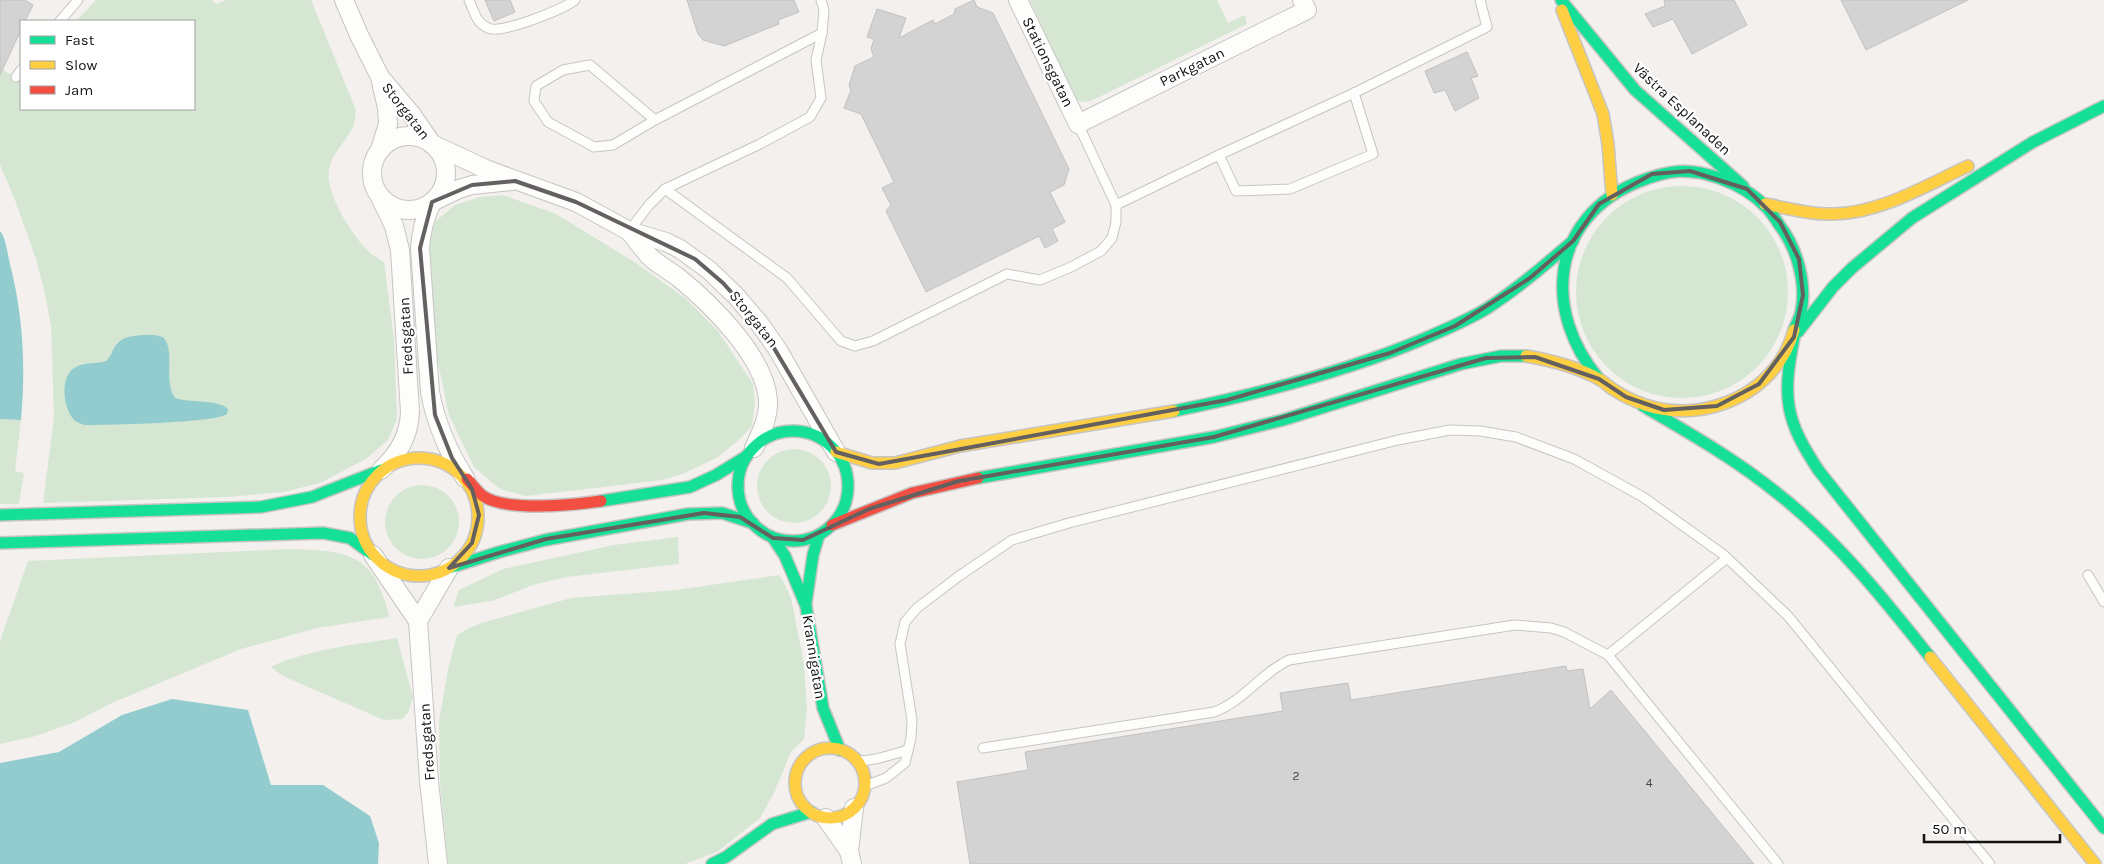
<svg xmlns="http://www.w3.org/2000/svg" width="2104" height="864" font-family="Karla,sans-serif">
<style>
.green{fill:#d5e7d2}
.water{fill:#92ccce}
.building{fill:#d4d3d4;stroke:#c2c1c1}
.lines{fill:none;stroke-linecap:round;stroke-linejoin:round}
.lane-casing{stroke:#c7c5c3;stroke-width:11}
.street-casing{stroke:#c7c5c3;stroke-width:20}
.fast-casing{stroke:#c7c5c3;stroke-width:14}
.slow-casing{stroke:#c7c5c3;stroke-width:14}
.jam-casing{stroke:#c7c5c3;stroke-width:14}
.lane{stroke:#fdfdfc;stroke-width:9}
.street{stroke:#fdfdfc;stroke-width:18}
.fast{stroke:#16e098;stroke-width:11}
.slow{stroke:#ffcf43;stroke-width:11}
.jam{stroke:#f24e42;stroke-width:11}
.marked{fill:none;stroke:#63605f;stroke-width:4;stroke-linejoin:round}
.labels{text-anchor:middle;stroke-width:4.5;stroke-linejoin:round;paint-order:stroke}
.number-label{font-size:12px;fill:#454342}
.street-label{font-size:15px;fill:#151312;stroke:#fff}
</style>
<rect width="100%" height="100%" fill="#f3f0ee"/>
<g class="green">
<path d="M96,0H212L216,4L226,0H311L356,110C355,116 355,124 352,129C345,143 332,153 329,169C324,192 354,239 371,254C375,257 380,259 384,262L394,339L397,419L388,440L366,459L320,483L284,492L227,497L43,503L54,417L51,326L44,289L36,259L15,200L0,165V68L21,81V109H194V21H76Z"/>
<polygon points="1030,0 1217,0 1228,23 1245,15 1247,24 1091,101 1082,102 1074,98"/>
<circle cx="1682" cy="292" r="106"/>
<polygon points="503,195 556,214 636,263 685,298 718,331 753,384 755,404 752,426 739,440 718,457 685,473 663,480 526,496 500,489 474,467 449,415 436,353 428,243 436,221 455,205 480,197"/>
<polygon points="0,419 21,420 15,471 24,473 19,504 0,504"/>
<circle cx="794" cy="486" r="37"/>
<circle cx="422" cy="522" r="37"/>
<polygon points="678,537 679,564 566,577 533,585 492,601 453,607 459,590 503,569 614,545"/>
<path d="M290,549C329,551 365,548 381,591C384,599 388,608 389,617L317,628L241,649L114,702L75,722L36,736L0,744V641L28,561Z"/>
<polygon points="780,575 791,598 804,664 807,709 804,739 791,752 774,793 760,818 717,852 685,864 448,864 440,784 439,722 448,670 457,635 469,628 485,622 571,598 676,590"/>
<path d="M397,638L413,697L408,713L402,719L384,720L283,676L271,667C304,650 359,644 397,638Z"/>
</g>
<g class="water">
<path d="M0,231C6,238 7,251 9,260C23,314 26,364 21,420L0,419Z"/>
<path d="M155,335L163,337C176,350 163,381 175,398C189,403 218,399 228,409L227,414C217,423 105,425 84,425C81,424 77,422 74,420C63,408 59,375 76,367C84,362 96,364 106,361C112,356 112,349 117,344C125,334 143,335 155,335Z"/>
<polygon points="172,699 248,710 271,785 323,785 370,816 379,843 378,864 0,864 0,763 59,752 122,715"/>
</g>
<g class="building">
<polygon points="0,0 25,0 33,5 25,21 21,21 21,30 0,75"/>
<polygon points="485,0 510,0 515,12 494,21"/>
<polygon points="687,0 794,0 799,12 778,20 779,24 724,46 703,40 698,34"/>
<polygon points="974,0 977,7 993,13 1069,169 1064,185 1050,192 1065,222 1052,229 1058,241 1045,248 1039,236 926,292 886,211 891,205 882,188 894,182 861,114 844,108 851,90 849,85 855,66 874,57 871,49 874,39 867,37 877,9 906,18 899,38 933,20 935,24 954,14 955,9"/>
<polygon points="1664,0 1734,0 1747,25 1692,54 1673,19 1653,27 1645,14 1665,6"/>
<polygon points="1841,0 1968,0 1866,50"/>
<polygon points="1467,52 1478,76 1471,78 1479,98 1455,111 1445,90 1434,93 1425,71"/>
<polygon points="1566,666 1567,671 1583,669 1590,709 1611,690 1754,864 970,864 957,782 1028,770 1025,752 1283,711 1280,693 1348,683 1351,700"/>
</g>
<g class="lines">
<defs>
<g id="lane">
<path d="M469,0C474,11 476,23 488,28C500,35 564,9 575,0"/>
<polyline points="60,21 78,0"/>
<polyline points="16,77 21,70"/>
<polyline points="655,120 613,145 594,147 548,122 534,101 536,86 563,70 590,65 655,120 822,33"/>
<polyline points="1219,155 1236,191 1290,189 1373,154 1354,93"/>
<polyline points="665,189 787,278 841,341 855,346 873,341 1007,274 1040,280 1071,267 1101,251 1112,238 1116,222 1116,205 1078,124"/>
<polyline points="1116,205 1219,155 1354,93 1487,27 1480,0"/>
<polyline points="629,231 649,205 665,189 760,144 810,117 821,98 816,60 822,33 824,10 821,0"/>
<polyline points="2088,575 2104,602"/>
<polyline points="1608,655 1778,864"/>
<path d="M983,748L1214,712C1244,701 1261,673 1289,660L1515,625L1551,628L1564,632L1608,655L1727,558"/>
<path d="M857,761C875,761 890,755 908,750"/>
<polyline points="865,786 886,778 905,763 911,738 912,720 900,644 905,622 917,608 959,576 1012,540 1069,523 1398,440 1450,430 1480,431 1516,437 1574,459 1643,497 1724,555 1788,616 1990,864"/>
</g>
<g id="street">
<polyline points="344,0 359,35 380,77 387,108 388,124 380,150"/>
<polyline points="1018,0 1078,124 1307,10 1302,0"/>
<polyline points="380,77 412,115 432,144 488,170 576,202 629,231 666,242 680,249 709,270 736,296 759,323 778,350 836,452"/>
<circle cx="409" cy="173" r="37"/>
<path d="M380,197L394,226L400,250L410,412C409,437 398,454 381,470"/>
<path d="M629,231C636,239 643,250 651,258C659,265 670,271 679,278C711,304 765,357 768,400C769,417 761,433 754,448"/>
<path d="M465,478C447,450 436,424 430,392L420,248C421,231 425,217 432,202L459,189L472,185L512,181"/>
<polyline points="373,555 418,621 449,568"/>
<polyline points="418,621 429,781 438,864"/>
<polyline points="826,818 849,851"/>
<polyline points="852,864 849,851 854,808"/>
</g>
<g id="fast">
<polyline points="1561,0 1635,90 1743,186"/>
<polyline points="1798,332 1833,287 1852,268 1912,218 2033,142 2104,106"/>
<path d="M1794,338C1782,398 1785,420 1819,471L2104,828"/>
<path d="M1599,379C1542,311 1550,218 1638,182C1668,170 1688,167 1719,178C1736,184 1754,194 1767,208C1772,213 1776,220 1780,226C1797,248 1807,284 1801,312C1800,318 1796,324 1794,330"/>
<path d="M1643,406C1689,433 1735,459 1777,493C1836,539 1884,599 1930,657"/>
<path d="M1174,411C1258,394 1342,373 1421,340C1444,330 1466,321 1486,309C1517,289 1545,265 1573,241"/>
<circle cx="793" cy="486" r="55"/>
<polyline points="978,478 1214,437 1283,420 1461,364 1501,356 1526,356"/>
<polyline points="601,501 690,487 716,475 747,456"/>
<polyline points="0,515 261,507 312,497 381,470"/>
<polyline points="773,538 785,556 806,606 823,708 840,750"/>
<polyline points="0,543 323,533 350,538 373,555"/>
<polyline points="452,567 499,552 545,540 688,514 722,513 753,523"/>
<polyline points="806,603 813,555 819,535"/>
<polyline points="712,864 726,857 772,824 811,812"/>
</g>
<g id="slow">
<polyline points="1562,10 1603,114 1608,144 1612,195"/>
<path d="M1765,204C1787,208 1811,215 1834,214C1881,213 1927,185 1968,166"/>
<path d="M1526,356C1550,360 1577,367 1599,379C1604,382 1609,387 1614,390C1623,396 1634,401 1645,405C1697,422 1759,401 1786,351C1789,345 1792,337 1794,330"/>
<polyline points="836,452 872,463 895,463 960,446 1174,411"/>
<circle cx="419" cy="517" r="59"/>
<polyline points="1930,657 2095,864"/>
<circle cx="830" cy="783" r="35"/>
</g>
<g id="jam">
<path d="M467,479C472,484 477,492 483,496C506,512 574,505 601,501"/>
<polyline points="832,525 912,493 978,478"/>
</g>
</defs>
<use href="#lane" class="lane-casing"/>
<use href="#street" class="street-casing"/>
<use href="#fast" class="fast-casing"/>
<use href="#slow" class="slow-casing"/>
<use href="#jam" class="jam-casing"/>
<use href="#lane" class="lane"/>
<use href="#street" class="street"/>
<use href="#fast" class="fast"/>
<use href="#slow" class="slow"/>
<use href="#jam" class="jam"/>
</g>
<path class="marked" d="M1690,171L1747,189L1780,222L1799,259L1803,295L1794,337L1759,384L1717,406L1664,410L1626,397L1599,379L1535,357L1486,358L1214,437L959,481L869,509L803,540L773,538L740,517L704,513L546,539L449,568L472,543L479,515L472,489L452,458L435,415L420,248L432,202L472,185L515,181L576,202L695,259L723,283L759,323L836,452L879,464L1227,400L1390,353L1455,326L1530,278L1573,241L1599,204L1652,174Z"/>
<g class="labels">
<g class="number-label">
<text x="1296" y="780">2</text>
<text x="1649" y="787">4</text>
</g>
<g class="street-label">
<text transform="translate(1048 62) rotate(64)" y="5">Stationsgatan</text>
<text transform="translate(1192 67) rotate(-26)" y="5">Parkgatan</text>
<text transform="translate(1682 109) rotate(43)" y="5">Västra Esplanaden</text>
<text transform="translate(406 111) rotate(52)" y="5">Storgatan</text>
<text transform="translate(754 319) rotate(51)" y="5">Storgatan</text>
<text transform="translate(406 336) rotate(-93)" y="5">Fredsgatan</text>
<text transform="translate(814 657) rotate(81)" y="5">Krannigatan</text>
<text transform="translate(427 742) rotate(-94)" y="5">Fredsgatan</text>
</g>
</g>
<rect x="20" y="20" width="175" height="90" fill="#ffffff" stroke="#a1a1a0"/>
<rect x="30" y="36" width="25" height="8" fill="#16e098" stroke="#a1a1a0"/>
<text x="65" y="45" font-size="15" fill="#151312">Fast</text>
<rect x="30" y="61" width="25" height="8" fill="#ffcf43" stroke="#a1a1a0"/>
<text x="65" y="70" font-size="15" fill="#151312">Slow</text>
<rect x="30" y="86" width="25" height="8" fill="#f24e42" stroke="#a1a1a0"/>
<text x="65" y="95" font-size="15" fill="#151312">Jam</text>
<path d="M1924 834v8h136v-8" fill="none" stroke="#151312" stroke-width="2.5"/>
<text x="1932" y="834" font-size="15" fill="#151312" stroke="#ffffff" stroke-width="4" paint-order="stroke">50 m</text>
</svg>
